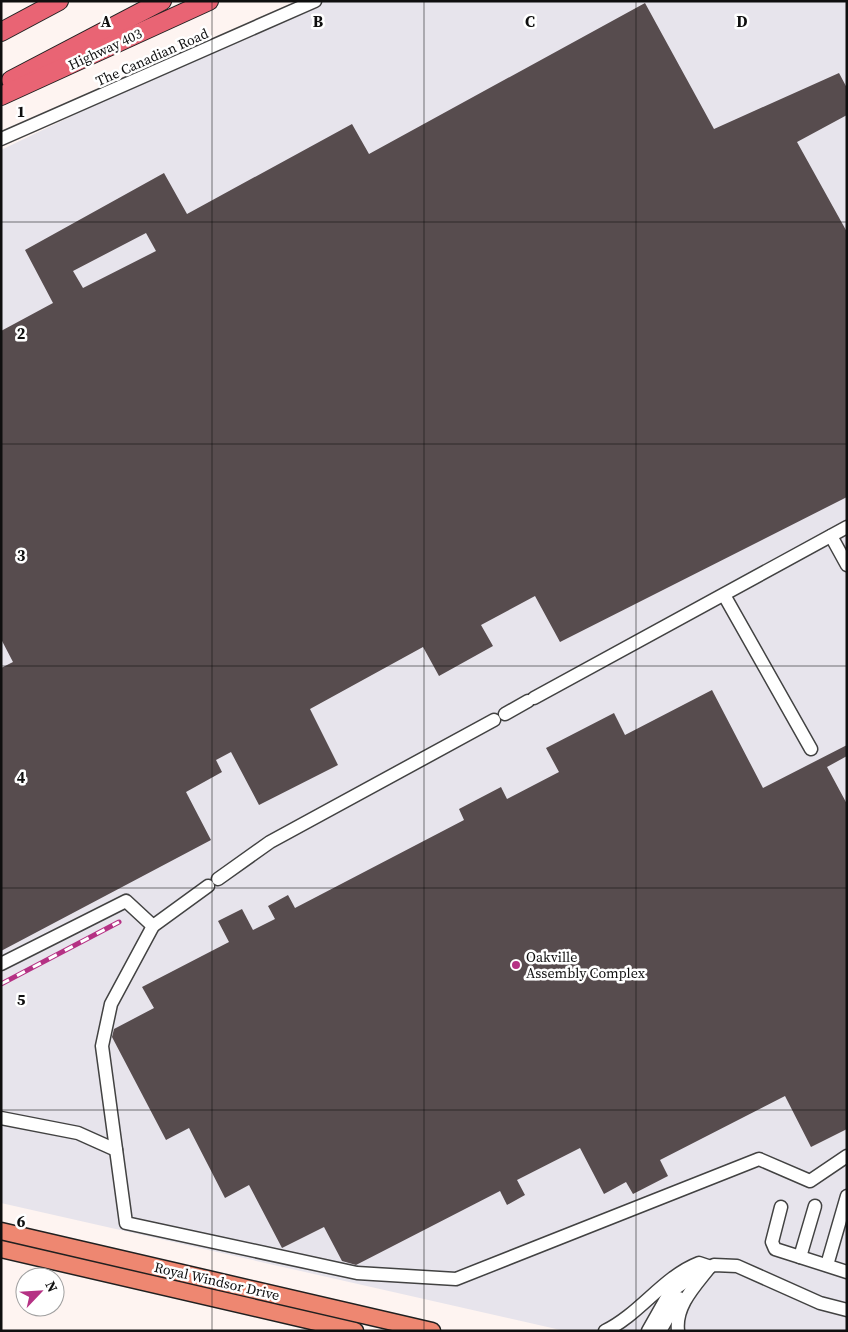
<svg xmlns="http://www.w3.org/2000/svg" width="848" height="1332" font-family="'Source Serif 4',serif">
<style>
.industrial{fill:#e7e4ec}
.building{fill:#574c4e;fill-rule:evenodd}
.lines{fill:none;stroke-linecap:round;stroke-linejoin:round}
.minor-casing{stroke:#424242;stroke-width:15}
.major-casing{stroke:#202020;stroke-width:19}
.highway-casing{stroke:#202020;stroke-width:20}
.minor{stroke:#fff;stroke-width:12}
.major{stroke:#ee8771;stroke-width:16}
.highway{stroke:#e96474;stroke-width:18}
.rail-casing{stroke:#b53184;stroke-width:5}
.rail{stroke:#fff;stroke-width:3;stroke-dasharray:9;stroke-linecap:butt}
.grid{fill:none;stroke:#0f0f0f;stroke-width:1;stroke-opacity:0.55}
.poi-dot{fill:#b53184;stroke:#fff;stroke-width:2}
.labels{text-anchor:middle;stroke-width:5;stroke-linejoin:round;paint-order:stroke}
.street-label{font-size:14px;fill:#0f0f0f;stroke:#fff}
.poi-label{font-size:14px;fill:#0f0f0f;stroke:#fff;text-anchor:start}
.grid-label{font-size:16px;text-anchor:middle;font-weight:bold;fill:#0f0f0f;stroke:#fff;stroke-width:5;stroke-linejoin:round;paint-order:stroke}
</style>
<rect width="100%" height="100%" fill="#fef4f1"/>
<polygon class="industrial" points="311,1 847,1 847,1331 565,1331 1,1203 1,150"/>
<g class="building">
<path d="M645,3L714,129L839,73L847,88V115L797,142L847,232V497L560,642L535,596L481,625L493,646L439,676L423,647L310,709L338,765L259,805L231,752L216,760L222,772L186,792L211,840L1,951V668L13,662L1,639V331L53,303L25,250L164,173L187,214L352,124L369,154ZM146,233L156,251L83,288L73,271Z"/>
<polygon points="712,690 763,788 847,745 847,756 827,767 847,804 847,1129 811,1147 785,1096 660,1160 668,1176 633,1194 626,1182 604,1194 580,1148 517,1180 525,1195 507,1205 500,1191 356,1265 342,1261 324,1227 282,1248 249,1185 225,1198 189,1128 166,1140 112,1037 114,1029 154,1008 142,987 229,942 218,921 242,909 253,930 275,919 268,906 288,895 295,908 464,820 459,809 501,787 507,799 559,772 546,748 614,713 625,735"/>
</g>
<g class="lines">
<defs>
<g id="minor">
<polyline points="1,139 315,1"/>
<polyline points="831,536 847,565"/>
<polyline points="724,595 811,749"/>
<polyline points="534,698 847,527"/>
<polyline points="505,714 528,701"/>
<polyline points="218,879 270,842 494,720"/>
<polyline points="208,886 153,926 111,1004 102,1046 126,1223 357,1273 456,1279 759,1159 810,1181 847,1156"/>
<polyline points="1,964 126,901 153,926"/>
<polyline points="1,1118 78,1133 116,1150"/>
<polyline points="781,1207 772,1242 775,1249 847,1272"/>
<polyline points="800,1257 815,1206"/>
<polyline points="827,1265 847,1196"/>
<path d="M605,1331C640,1314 663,1277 699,1263L708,1266"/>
<polyline points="648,1331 670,1292 696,1274 714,1265 737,1266 820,1303 847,1310"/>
<polyline points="660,1331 679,1298"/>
<path d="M678,1331C675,1306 695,1286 709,1268"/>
</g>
<g id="major">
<polyline points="1,1231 432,1331"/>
<polyline points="1,1249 355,1331"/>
</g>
<g id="highway">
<polyline points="1,32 59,1"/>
<polyline points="11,80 162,1"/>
<polyline points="1,96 209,1"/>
</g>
</defs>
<use href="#minor" class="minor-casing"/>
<use href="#major" class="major-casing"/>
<use href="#highway" class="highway-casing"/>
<use href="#minor" class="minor"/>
<use href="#major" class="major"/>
<use href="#highway" class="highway"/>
<defs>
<polyline id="rail" points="1,984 119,922"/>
</defs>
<use href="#rail" class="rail-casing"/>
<use href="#rail" class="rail"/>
</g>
<path class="grid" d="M212,1V1331M424,1V1331M636,1V1331M1,222H847M1,444H847M1,666H847M1,888H847M1,1110H847"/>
<circle class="poi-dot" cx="516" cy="965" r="5"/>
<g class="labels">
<g class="street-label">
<text transform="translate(105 49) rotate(-25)" y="5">Highway 403</text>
<text transform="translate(152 57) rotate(-24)" y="5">The Canadian Road</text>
<text transform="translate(217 1281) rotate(13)" y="5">Royal Windsor Drive</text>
</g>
<g class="poi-label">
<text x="526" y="962">Oakville<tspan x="526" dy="16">Assembly Complex</tspan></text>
</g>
</g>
<g class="grid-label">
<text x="106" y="27">A</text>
<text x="318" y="27">B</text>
<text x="530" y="27">C</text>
<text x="742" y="27">D</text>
<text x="21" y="117">1</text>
<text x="21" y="339">2</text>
<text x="21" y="561">3</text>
<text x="21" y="783">4</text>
<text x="21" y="1005">5</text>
<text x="21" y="1227">6</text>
</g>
<rect width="848" height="1332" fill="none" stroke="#0f0f0f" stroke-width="5"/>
<g transform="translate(40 1292) rotate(65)"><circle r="24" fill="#ffffff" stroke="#9f9f9f"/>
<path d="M0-4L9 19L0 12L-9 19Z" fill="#b53184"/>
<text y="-8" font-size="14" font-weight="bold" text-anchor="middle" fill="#0f0f0f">N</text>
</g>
</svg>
